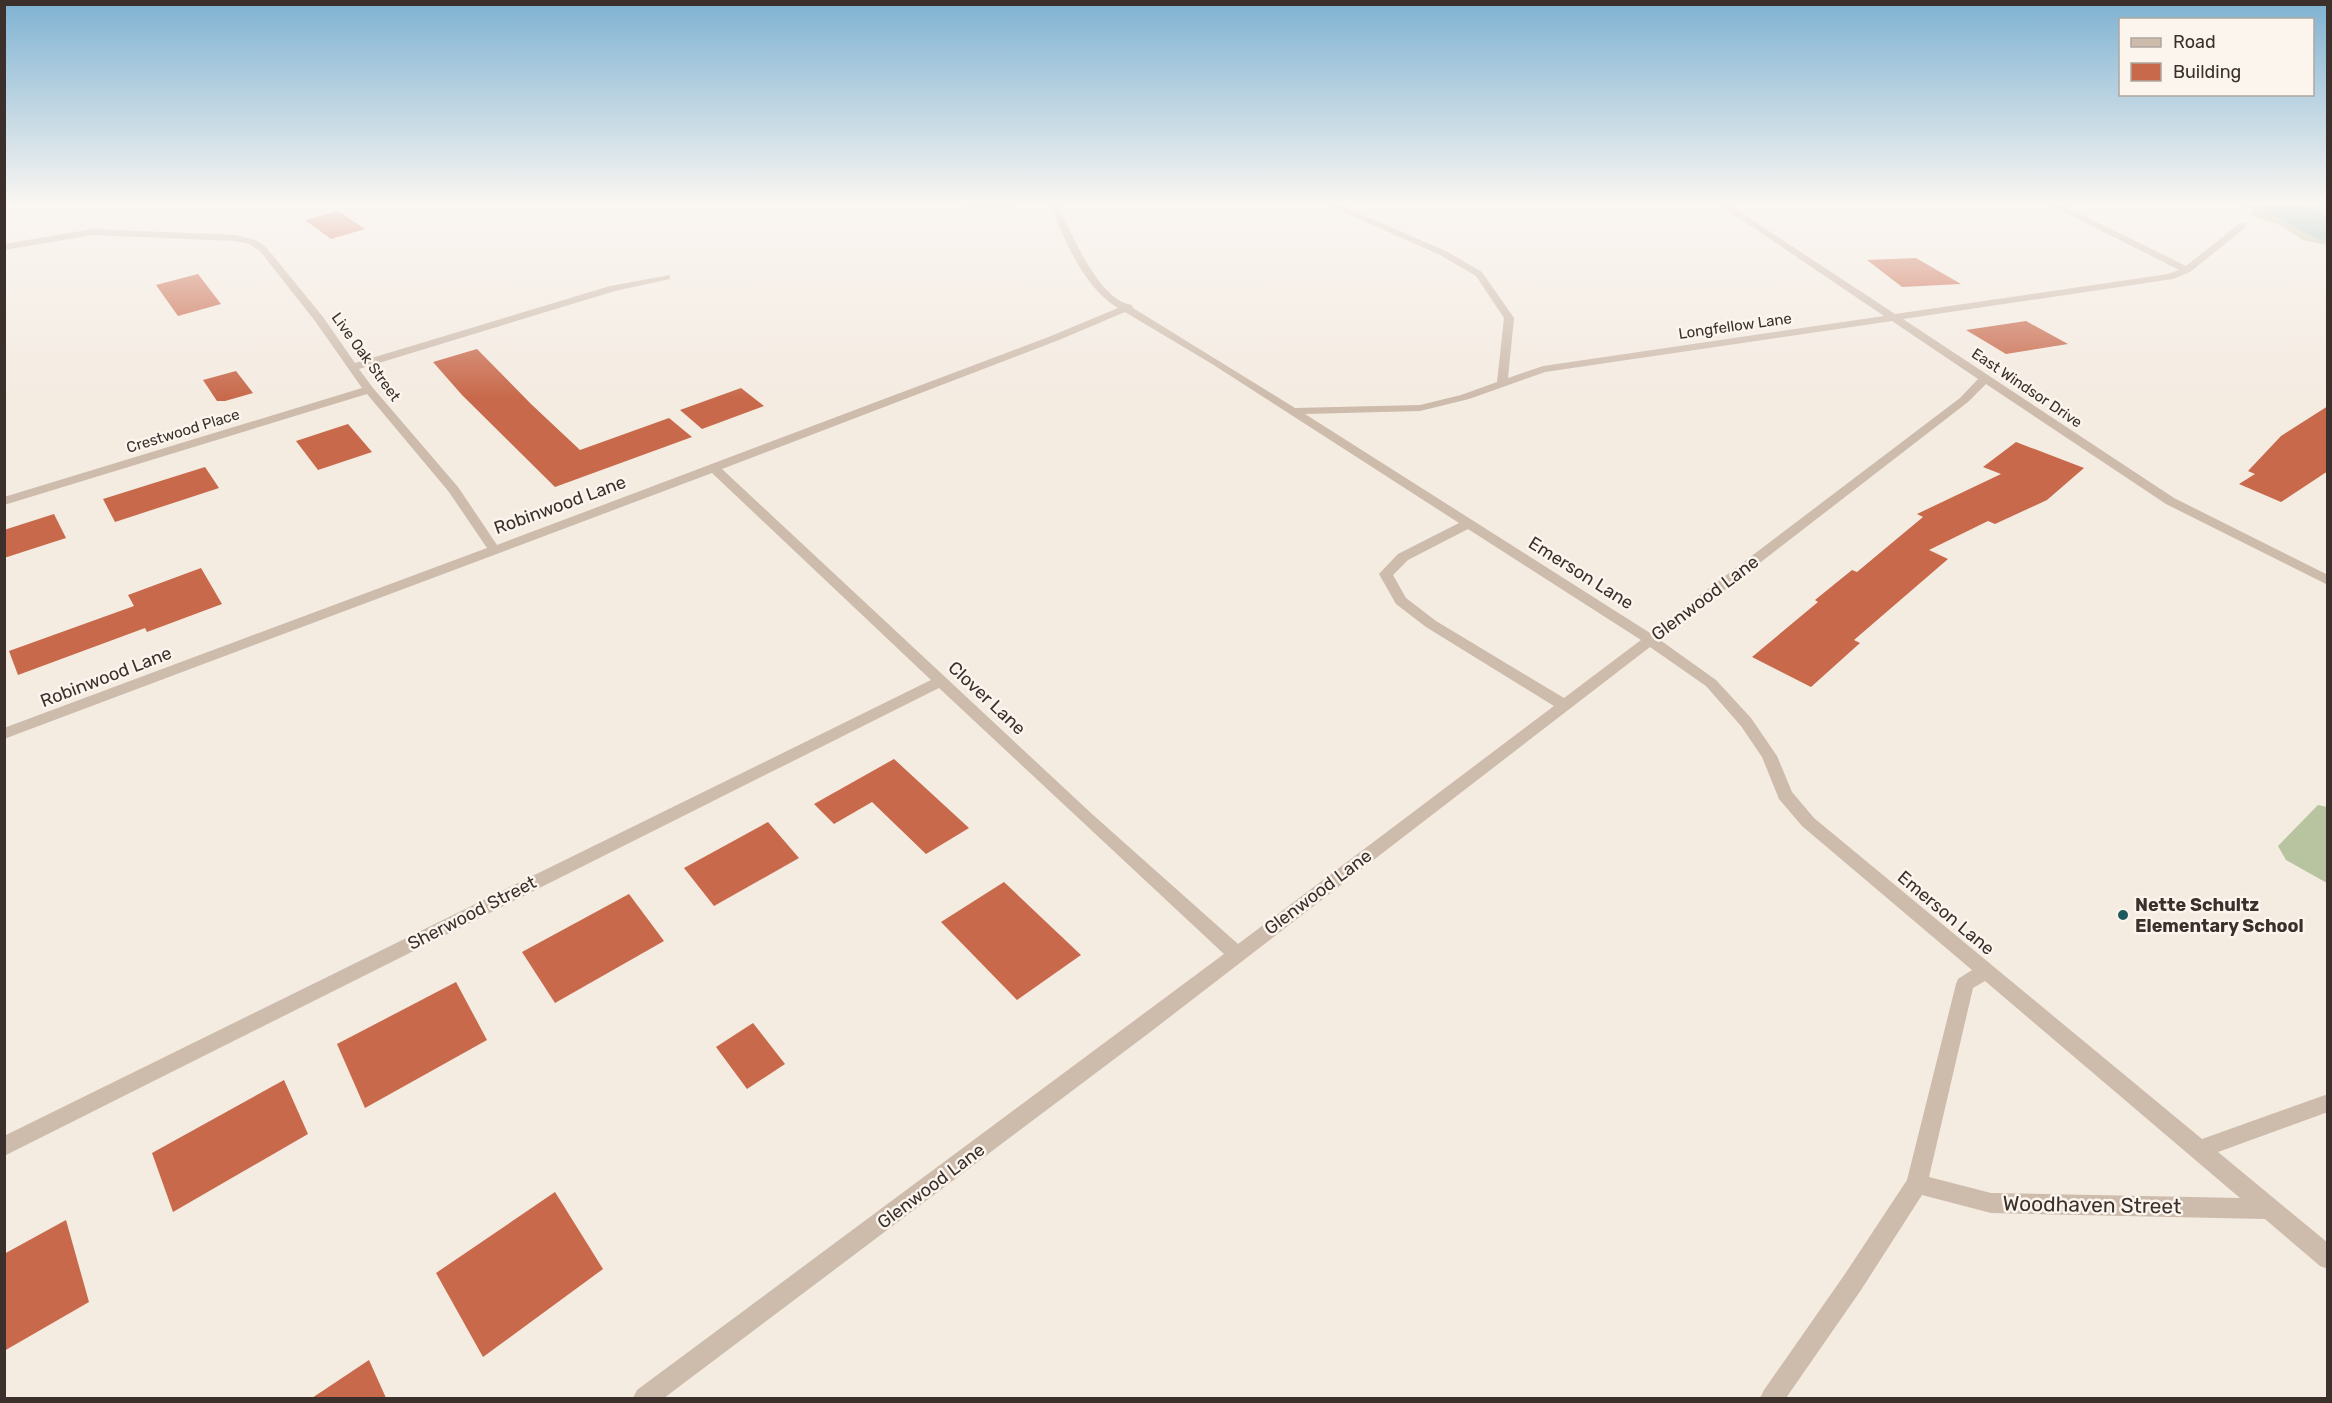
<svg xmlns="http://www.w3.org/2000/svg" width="2332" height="1403" font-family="Rubik,sans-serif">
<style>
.green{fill:#b8c4a0}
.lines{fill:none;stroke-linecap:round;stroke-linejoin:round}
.river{fill:#7fb0b2;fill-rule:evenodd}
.building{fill:#c8694b}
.minor{fill:#cdbbac;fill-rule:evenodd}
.poi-dot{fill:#1f5a5e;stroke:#fbf5ee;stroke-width:2}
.labels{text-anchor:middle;stroke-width:5;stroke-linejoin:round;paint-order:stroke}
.far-street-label{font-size:15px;fill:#3b302b;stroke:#fbf5ee}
.street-label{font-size:18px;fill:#3b302b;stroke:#fbf5ee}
.poi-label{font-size:18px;font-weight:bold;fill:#3b302b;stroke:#fbf5ee;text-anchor:start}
.near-street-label{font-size:21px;fill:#3b302b;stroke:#fbf5ee}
</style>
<rect width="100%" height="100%" fill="#f4ebe1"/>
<g class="green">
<polygon points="2236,202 2306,202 2327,211 2327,245 2303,240 2278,224 2251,216 2252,210"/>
<polygon points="2318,805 2327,807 2327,883 2286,860 2278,846"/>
</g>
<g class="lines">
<polygon class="river" points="2258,202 2299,202 2328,217 2328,241 2316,238 2262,209"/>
</g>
<g class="building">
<polygon points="338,211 365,229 331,239 305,220"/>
<polygon points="1916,258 1961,284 1902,287 1867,260"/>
<polygon points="198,274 221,304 178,316 156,285"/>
<polygon points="2026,321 2068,344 2006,354 1966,330"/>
<polygon points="477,349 531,404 580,450 669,418 692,437 555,487 462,395 433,362"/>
<polygon points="236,371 253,393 225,401 217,401 203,380"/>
<polygon points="741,388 764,406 702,429 680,410"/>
<polygon points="2328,406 2328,471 2281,502 2239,484 2255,474 2248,471 2281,436"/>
<polygon points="348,424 372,452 318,470 296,441"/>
<polygon points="2016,442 2084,468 2047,500 1995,524 1988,521 1929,550 1948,559 1854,640 1860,643 1811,687 1752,657 1818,602 1815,600 1852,570 1857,572 1923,517 1917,514 2001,474 1983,467"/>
<polygon points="205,467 219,488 115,522 103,499"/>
<polygon points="54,514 66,538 4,558 4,530"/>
<polygon points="201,568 222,604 147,632 145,628 18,675 9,651 134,606 128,595"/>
<polygon points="894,759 969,828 926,854 872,802 834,824 814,804"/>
<polygon points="768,822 799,858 714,906 684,868"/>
<polygon points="1004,882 1081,955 1017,1000 941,922"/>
<polygon points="629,894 664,941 555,1003 522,952"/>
<polygon points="456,982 487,1040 365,1108 337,1044"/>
<polygon points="753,1023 785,1064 747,1089 716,1047"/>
<polygon points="284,1080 308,1134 173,1212 152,1153"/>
<polygon points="555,1192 603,1269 483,1357 436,1273"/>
<polygon points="66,1220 89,1302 4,1351 4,1254"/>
<polygon points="369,1360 386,1398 312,1398"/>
</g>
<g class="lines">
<g class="minor">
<polygon points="959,202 1026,202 999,208 963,205"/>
<path d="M1048,202H1056C1071,230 1097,300 1132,305L1133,308L1295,408L1420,405L1461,395L1497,382L1504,318L1476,276L1440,255L1321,202H1332L1446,251L1482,272L1514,318L1508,378L1543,366L1884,316L1715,202H1725L1895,314L2168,274L2179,270L2045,202H2056L2186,266L2240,223H2246V227L2190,272L2173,279L1903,319L2174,498L2328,575V585L2166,504L1986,384L1968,402L1660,640L1716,680L1751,718L1777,756L1792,792L1814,818L2202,1139L2328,1094V1112L2218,1152L2328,1243V1269L2320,1266L2265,1219L1991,1213L1922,1195L1861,1290L1786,1398H1760L1764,1390L1845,1274L1907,1180L1956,984L1958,979L1972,970L1802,826L1779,799L1762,757L1741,726L1706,686L1650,647L1149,1033L664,1398H633L637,1390L1224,954L939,688L4,1156V1136L931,680L712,473L4,739V728L487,548L449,492L367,394L4,505V497L362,388L315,321L260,251L249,244L235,241L93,235L4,250V244L93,229L235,235L255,240L266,247L323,317L355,363L610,286L670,275V279L615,291L359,369L373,388L458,487L497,545L1051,336L1118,308C1081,285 1066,240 1048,202ZM1125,312L1212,364L1459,523L1398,554L1379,574L1396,604L1426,627L1554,706L1238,944L1092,814L722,469L1059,340ZM1892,321L1978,379L1960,398L1650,633L1305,414L1420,411L1469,399L1545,372ZM1468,529L1641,640L1564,698L1436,621L1406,598L1393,575L1408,560ZM1985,981L2240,1198L1991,1193L1929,1177L1973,988Z"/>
</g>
</g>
<linearGradient id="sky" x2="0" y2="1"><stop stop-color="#7eb2d2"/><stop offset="0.51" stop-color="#faf6f2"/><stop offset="1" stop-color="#faf6f2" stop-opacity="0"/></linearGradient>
<rect width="2332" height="398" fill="url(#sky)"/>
<circle class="poi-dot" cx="2123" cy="915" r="6"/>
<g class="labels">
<g class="far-street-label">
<text transform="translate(1735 326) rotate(-8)" y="5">Longfellow Lane</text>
<text transform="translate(366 357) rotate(54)" y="5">Live Oak Street</text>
<text transform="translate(2027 388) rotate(34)" y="5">East Windsor Drive</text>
<text transform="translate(183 431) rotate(-17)" y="5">Crestwood Place</text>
</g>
<g class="street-label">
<text transform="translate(560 505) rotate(-20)" y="6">Robinwood Lane</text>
<text transform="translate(1581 573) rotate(32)" y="6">Emerson Lane</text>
<text transform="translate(1705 598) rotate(-37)" y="6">Glenwood Lane</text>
<text transform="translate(106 677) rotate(-21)" y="6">Robinwood Lane</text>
<text transform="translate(987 698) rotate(43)" y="6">Clover Lane</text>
<text transform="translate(1318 892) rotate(-37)" y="6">Glenwood Lane</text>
<text transform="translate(472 913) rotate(-27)" y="6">Sherwood Street</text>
<text transform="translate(1946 913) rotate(40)" y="6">Emerson Lane</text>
<text transform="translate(931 1186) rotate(-37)" y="6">Glenwood Lane</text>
</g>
<g class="poi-label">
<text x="2135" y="911">Nette Schultz<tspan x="2135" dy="21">Elementary School</tspan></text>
</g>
<g class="near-street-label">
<text transform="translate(2092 1205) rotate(1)" y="7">Woodhaven Street</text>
</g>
</g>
<rect width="2332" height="1403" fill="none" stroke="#3b302b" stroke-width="12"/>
<rect x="2119" y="18" width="195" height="78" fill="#fbf5ee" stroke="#aea6a0" stroke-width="1.5"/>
<rect x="2131" y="38" width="30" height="9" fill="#cdbbac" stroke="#aea6a0" stroke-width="1.5"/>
<text x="2173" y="48" font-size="18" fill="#3b302b">Road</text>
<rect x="2131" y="63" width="30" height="18" fill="#c8694b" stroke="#aea6a0" stroke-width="1.5"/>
<text x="2173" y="78" font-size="18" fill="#3b302b">Building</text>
</svg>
